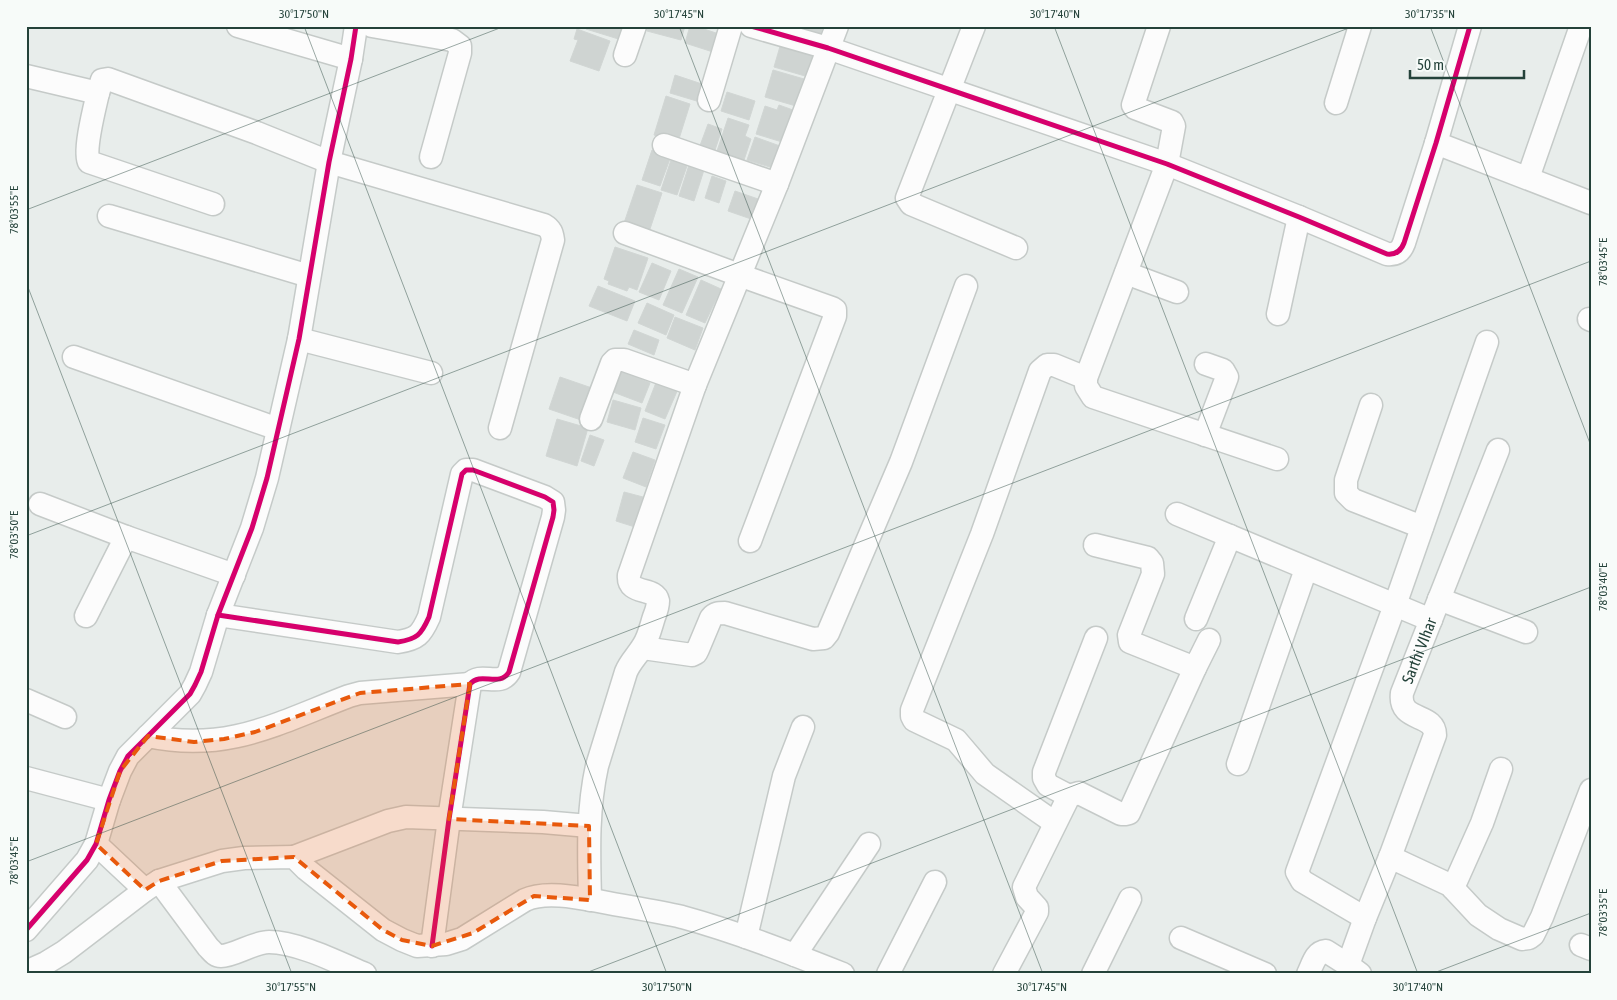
<svg xmlns="http://www.w3.org/2000/svg" width="1617" height="1000" font-family="'Asap Condensed',sans-serif">
<style>
.building{fill:#cfd4d2;stroke:#d1d6d4}
.lines{fill:none;stroke-linecap:round;stroke-linejoin:round}
.minor-casing{stroke:#c5cac8;stroke-width:25}
.minor{stroke:#fcfcfc;stroke-width:22}
.cycleway-casing{stroke:#f7fbf9;stroke-width:8}
.cycleway{stroke:#d6006c;stroke-width:5}
.marked{fill:#e8590c;fill-opacity:0.2;stroke:#e8590c;stroke-width:4;stroke-dasharray:10 6;stroke-linejoin:round}
.ticks{fill:none;stroke:#24423a;stroke-width:1;stroke-opacity:0.45}
.labels{text-anchor:middle;stroke-width:4;stroke-linejoin:round;paint-order:stroke}
.street-label{font-size:16px;fill:#24423a;stroke:#f7fbf9}
.neatline{fill:none;stroke:#24423a;stroke-width:2}
.ticks-label{font-size:12px;text-anchor:middle;fill:#24423a}
</style>
<rect width="100%" height="100%" fill="#e8edeb"/>
<g class="building">
<polygon points="587,26 629,26 625,41 586,29"/>
<polygon points="648,26 685,26 681,40 647,31"/>
<polygon points="690,26 695,26 719,34 713,52 685,43"/>
<polygon points="793,26 823,26 820,36 793,28"/>
<polygon points="577,29 610,41 599,71 570,61 578,40 574,39"/>
<polygon points="781,43 818,53 812,78 774,67"/>
<polygon points="773,70 804,79 796,106 765,97"/>
<polygon points="675,75 705,85 700,102 670,93"/>
<polygon points="727,92 755,101 749,120 721,111"/>
<polygon points="666,96 690,104 678,142 654,135"/>
<polygon points="779,105 793,110 782,142 756,134 765,106 777,110"/>
<polygon points="728,118 749,125 745,136 751,139 744,160 717,151"/>
<polygon points="708,124 722,129 713,156 698,151"/>
<polygon points="755,137 780,146 773,168 747,160"/>
<polygon points="652,150 671,156 660,186 642,180"/>
<polygon points="672,157 688,163 677,195 661,190"/>
<polygon points="689,165 704,170 694,201 679,196"/>
<polygon points="712,176 726,181 719,203 705,198"/>
<polygon points="637,185 662,193 648,235 623,226"/>
<polygon points="735,191 761,200 754,220 728,211"/>
<polygon points="615,247 648,258 637,290 629,287 627,291 608,284 609,281 604,279"/>
<polygon points="652,263 671,271 659,300 639,292"/>
<polygon points="679,269 698,277 682,313 663,305"/>
<polygon points="701,280 721,289 705,323 686,315"/>
<polygon points="598,286 635,301 627,321 589,306"/>
<polygon points="647,303 674,315 666,335 638,323"/>
<polygon points="675,317 703,328 695,350 667,338"/>
<polygon points="634,330 659,340 654,355 628,344"/>
<polygon points="622,371 650,383 642,403 613,392"/>
<polygon points="560,377 592,388 581,420 549,409"/>
<polygon points="657,380 678,389 665,419 645,411"/>
<polygon points="613,400 641,408 635,430 607,422"/>
<polygon points="643,418 665,425 656,449 635,442"/>
<polygon points="557,419 588,428 577,466 546,456"/>
<polygon points="590,435 604,440 594,466 581,461"/>
<polygon points="633,452 655,460 646,487 623,478"/>
<polygon points="624,492 643,497 635,527 616,521"/>
</g>
<g class="lines">
<defs>
<g id="minor">
<polyline points="238,26 351,59"/>
<polyline points="372,26 452,40 460,46 460,53 431,157"/>
<path d="M751,26L828,48L1167,164L1299,217L1387,254C1396,255 1401,251 1404,243L1436,143L1470,26"/>
<polyline points="974,26 907,198 911,204 1016,248"/>
<polyline points="1159,26 1133,105 1135,108 1172,122 1174,126 1167,164 1086,378 1086,386 1093,397 1277,459"/>
<polyline points="625,55 635,26"/>
<path d="M26,76L98,93C95,106 83,153 89,162L213,204"/>
<path d="M98,93L102,80L108,79L257,133L329,162L544,225C551,229 552,233 553,240L500,428"/>
<polyline points="709,100 731,26"/>
<polyline points="1336,103 1360,26"/>
<polyline points="1436,143 1591,203"/>
<polyline points="664,145 777,184"/>
<polyline points="1528,178 1581,26"/>
<polyline points="109,216 309,276"/>
<polyline points="625,233 739,275 832,308 835,310 835,316 750,541"/>
<polyline points="1126,273 1177,292"/>
<polyline points="1278,314 1299,217"/>
<polyline points="1589,319 1591,320"/>
<polyline points="299,339 431,373"/>
<polyline points="74,357 278,429"/>
<polyline points="1371,405 1346,480 1346,493 1353,500 1422,527"/>
<polyline points="591,419 612,363 615,360 624,360 695,385"/>
<polyline points="1205,435 1227,377 1223,370 1206,364"/>
<polyline points="40,504 126,537 234,575"/>
<polyline points="1177,514 1431,620"/>
<polyline points="1095,545 1148,558 1152,563 1153,574 1129,635 1130,642 1195,668 1209,640"/>
<polyline points="1439,599 1526,632"/>
<path d="M218,615L398,642C417,639 421,635 429,617L462,474L466,470H473L545,497L553,502L554,510L553,517L509,672C499,688 481,671 470,684L449,819L432,946"/>
<polyline points="86,616 126,537"/>
<polyline points="1196,619 1230,536"/>
<path d="M643,648L692,655L696,653L698,649L711,618C715,613 719,613 725,613L813,639L824,638L828,633L901,462L966,286"/>
<polyline points="26,700 65,717"/>
<path d="M148,736C227,753 278,723 349,696L360,693L470,684"/>
<polyline points="1238,764 1306,569"/>
<polyline points="26,778 109,800"/>
<polyline points="1069,796 1048,785 1044,778 1044,772 1096,638"/>
<polyline points="1055,823 985,774 956,740 914,720 912,716 912,710 982,534 1040,371 1047,365 1054,365 1086,378"/>
<polyline points="96,844 145,890"/>
<polyline points="294,857 388,821 406,817 543,822 589,826"/>
<polyline points="1390,857 1450,885 1478,915 1499,929 1522,939 1529,938 1533,935 1542,917 1591,790"/>
<path d="M159,881L208,947C212,951 215,956 221,956C234,956 254,942 269,942C298,942 339,963 365,974"/>
<polyline points="1453,888 1482,823 1501,769"/>
<path d="M590,900C589,855 587,811 597,766L626,672C630,662 637,656 643,646C649,637 651,626 654,617C656,612 658,606 658,601C655,586 627,596 629,575L695,385L777,184L837,26"/>
<polyline points="1365,918 1302,881 1297,872 1395,605 1487,342"/>
<polyline points="26,930 87,860 96,844 109,800 120,771 128,756 190,694 195,685 201,672 218,615 252,528 267,478 299,339 329,162 351,59 356,26"/>
<polyline points="746,937 784,776 803,727"/>
<polyline points="1181,938 1265,974"/>
<polyline points="1581,945 1591,949"/>
<polyline points="795,955 869,844"/>
<path d="M26,972L46,963L64,952L145,890L159,881L222,861L244,858L294,857L306,869L383,930L402,940L417,946L446,944L462,939L525,900C546,890 581,898 603,902C629,907 656,911 682,917C737,932 790,953 843,974"/>
<polyline points="888,974 935,882"/>
<polyline points="1004,974 1037,912 1037,908 1027,897 1024,887 1069,796 1079,793 1121,814 1125,814 1129,813 1195,668"/>
<polyline points="1093,974 1130,899"/>
<path d="M1308,974C1313,964 1315,952 1326,951L1348,965"/>
<path id="s1" d="M1360,974L1348,965L1365,918L1390,857L1435,735C1435,712 1398,723 1402,693L1498,450"/>
</g>
</defs>
<use href="#minor" class="minor-casing"/>
<use href="#minor" class="minor"/>
<defs>
<g id="cycleway">
<path d="M751,26L828,48L1167,164L1299,217L1387,254C1396,255 1401,251 1404,243L1436,143L1470,26"/>
<path d="M218,615L398,642C417,639 421,635 429,617L462,474L466,470H473L545,497L553,502L554,510L553,517L509,672C499,688 481,671 470,684L449,819L432,946"/>
<polyline points="26,930 87,860 96,844 109,800 120,771 128,756 190,694 195,685 201,672 218,615 252,528 267,478 299,339 329,162 351,59 356,26"/>
</g>
</defs>
<use href="#cycleway" class="cycleway-casing"/>
<use href="#cycleway" class="cycleway"/>
</g>
<path class="marked" d="M470,684L449,819L589,826L590,900L534,896L473,933L432,946L402,940L383,930L294,857L222,861L159,881L145,890L96,844L120,771L148,736L194,742L224,739L255,732L360,693Z"/>
<path class="ticks" d="M304,26L667,974M679,26L1043,974M1054,26L1418,974M1430,26L1591,446M26,210L505,26M26,282L292,974M26,536L1354,26M26,862L1591,261M583,974L1591,587M1431,974L1591,913"/>
<g class="labels">
<g class="street-label">
<text dy="6" stroke="none"><textPath href="#s1" startOffset="365">Sarthi VIhar</textPath></text>
</g>
</g>
<rect width="1617" height="1000" fill="none" stroke="#f7fbf9" stroke-width="55"/>
<path d="M1410 70v8h114v-8" fill="none" stroke="#24423a" stroke-width="2.5"/>
<text x="1417" y="70" font-size="15" fill="#24423a" stroke="#f7fbf9" stroke-width="4" paint-order="stroke">50 m</text>
<rect x="28" y="28" width="1562" height="944" class="neatline"/>
<g class="ticks-label">
<text x="304" y="18">30°17'50"N</text>
<text x="679" y="18">30°17'45"N</text>
<text x="1055" y="18">30°17'40"N</text>
<text x="1430" y="18">30°17'35"N</text>
<text transform="translate(14 210) rotate(-90)" y="4">78°03'55"E</text>
<text transform="translate(1603 262) rotate(-90)" y="4">78°03'45"E</text>
<text transform="translate(14 535) rotate(-90)" y="4">78°03'50"E</text>
<text transform="translate(1603 587) rotate(-90)" y="4">78°03'40"E</text>
<text transform="translate(14 861) rotate(-90)" y="4">78°03'45"E</text>
<text transform="translate(1603 913) rotate(-90)" y="4">78°03'35"E</text>
<text x="291" y="991">30°17'55"N</text>
<text x="667" y="991">30°17'50"N</text>
<text x="1042" y="991">30°17'45"N</text>
<text x="1418" y="991">30°17'40"N</text>
</g>
</svg>
